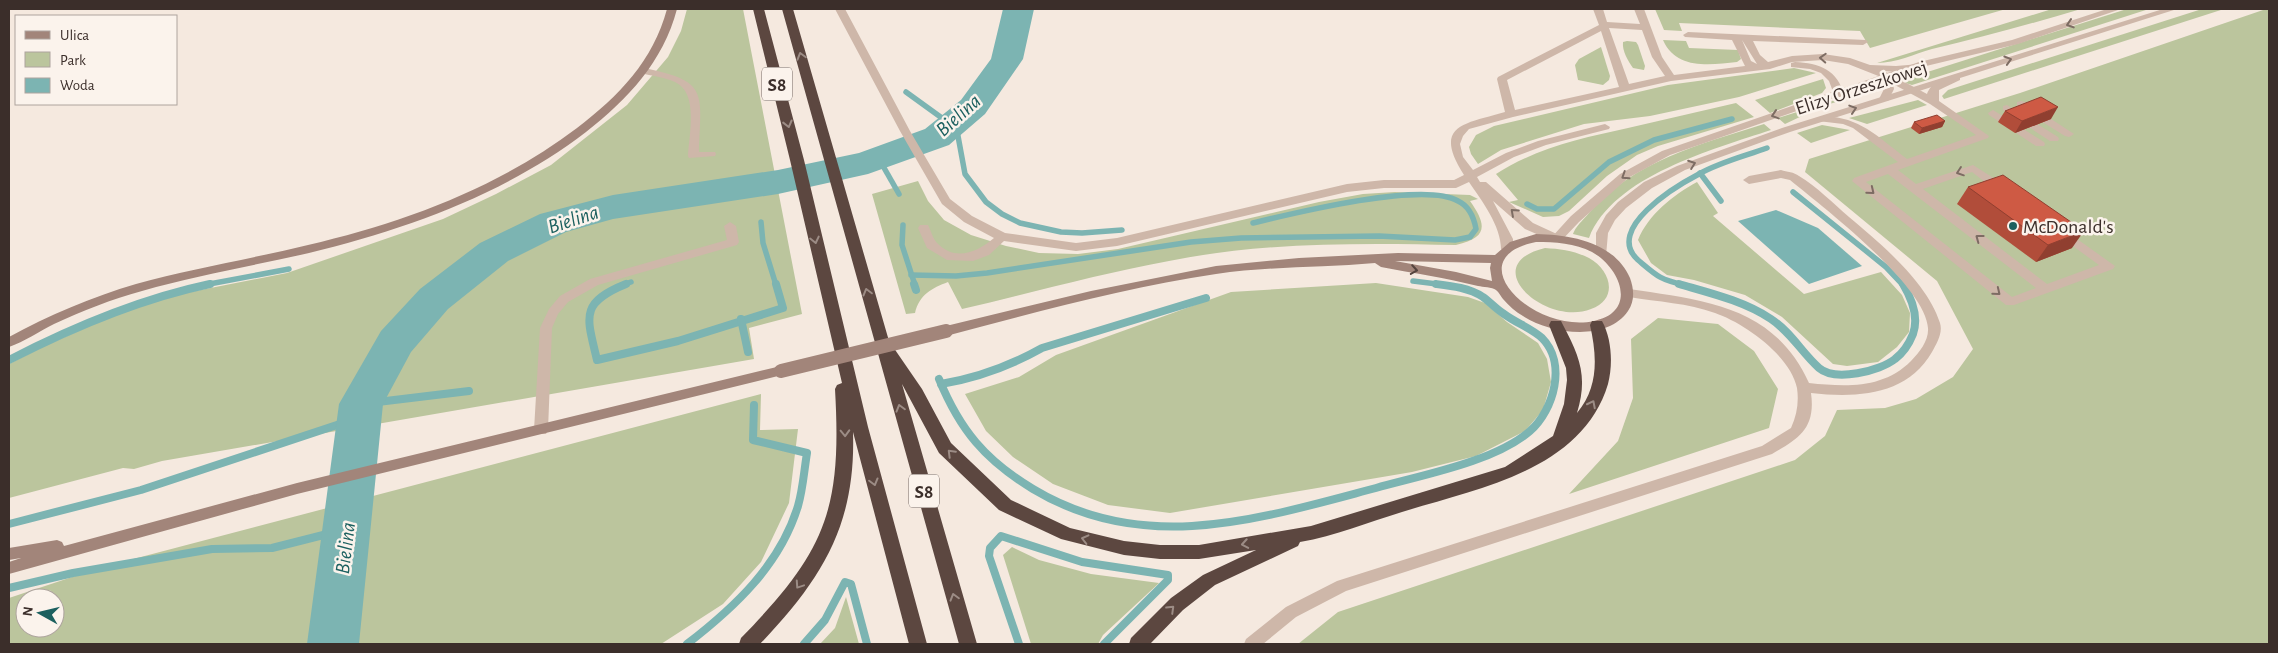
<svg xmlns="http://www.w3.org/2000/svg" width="2278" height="653" font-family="'Alegreya Sans',sans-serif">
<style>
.green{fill:#bbc59d;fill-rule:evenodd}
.water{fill:#7cb4b2}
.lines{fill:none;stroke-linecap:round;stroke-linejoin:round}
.stream-far1{stroke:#7cb4b2;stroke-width:5.5}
.stream{stroke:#7cb4b2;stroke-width:8}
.river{fill:#7cb4b2;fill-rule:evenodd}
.service{fill:#ceb7a9;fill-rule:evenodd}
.tertiary{fill:#ceb7a9;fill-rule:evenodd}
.secondary{fill:#a2857a;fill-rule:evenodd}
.motorway{fill:#5c4740;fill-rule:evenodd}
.secondary-bridge{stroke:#a2857a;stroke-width:14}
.wall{fill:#b14d3a}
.shaded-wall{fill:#903f30}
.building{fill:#ce5a44;stroke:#903f30}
.oneway{stroke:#7d6c63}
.oneway2{stroke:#9c8c85}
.oneway3{stroke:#55443e}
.poi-dot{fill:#1c605f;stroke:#fbf3ec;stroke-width:2}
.labels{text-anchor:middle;stroke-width:5;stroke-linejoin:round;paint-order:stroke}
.shield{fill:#fbf3ec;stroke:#756964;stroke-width:1}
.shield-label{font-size:19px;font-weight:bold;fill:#3b2e2a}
.street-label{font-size:20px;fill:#3b2e2a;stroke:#fbf3ec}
.poi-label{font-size:20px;fill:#3b2e2a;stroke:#fbf3ec;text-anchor:start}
.water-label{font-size:21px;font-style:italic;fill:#1c605f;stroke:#fbf3ec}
</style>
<rect width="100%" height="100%" fill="#f5e9df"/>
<g class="green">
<polygon points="687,9 743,9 802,314 749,328 754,359 162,461 134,469 123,468 9,498 9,364 40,348 105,319 165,297 287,273 443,219 496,194 551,165 627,105 668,57 681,31"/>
<polygon points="1655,9 2006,9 1870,48 1860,31 1679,23 1682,31 1664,30"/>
<path d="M2052,9H2081C2031,24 1982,37 1932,49C1914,54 1896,63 1877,63Z"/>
<polygon points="2127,9 2149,9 1912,85 1899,81"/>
<polygon points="2202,9 2224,9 1944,99 1942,96 1948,90"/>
<polygon points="2266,9 2269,9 2269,644 1298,644 1338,612 1795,460 1825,436 1837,410 1885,408 1916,399 1953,377 1973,349 1937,281 1805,172 1809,159 2020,93"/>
<path d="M1663,40L1686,41L1689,48L1738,50L1741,59L1737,62C1710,65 1676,70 1663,40Z"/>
<path d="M1627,41L1636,42L1638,45L1645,66L1644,70L1633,68C1628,61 1622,51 1623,42Z"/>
<polygon points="1601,47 1610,76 1609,80 1603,85 1578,80 1575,65 1579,59"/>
<polygon points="1794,68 1816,73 1739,97 1650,116 1584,124 1501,150 1478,164 1471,154 1469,147 1476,135 1494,126 1668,85"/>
<polygon points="1823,79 1826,88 1822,93 1770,113 1755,100"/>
<polygon points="1864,91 1866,93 1823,106 1785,124 1778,118"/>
<polygon points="1918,100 1927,105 1867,124 1849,118"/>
<path d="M1736,103L1754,117L1658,146L1637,155L1607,176L1569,211L1559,216L1543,217L1509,202L1518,200L1496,174C1536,148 1582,138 1628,128C1664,120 1700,111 1736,103Z"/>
<path d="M1764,124L1771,130C1714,149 1613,176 1589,238L1573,234C1575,227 1583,220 1589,213C1633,161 1701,144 1764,124Z"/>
<polygon points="1822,125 1850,130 1811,143 1797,133"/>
<path d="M918,181L928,201L944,220L971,235L1006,246L1039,253L1078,254L1118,249L1319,202L1363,194L1395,192L1470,195L1478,199L1470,201C1487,225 1488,238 1456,245C1361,243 1262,242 1169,261C1099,274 1030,293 962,309L948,282C932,288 919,295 915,313L906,314L872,194Z"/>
<path d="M1697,182L1718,213L1713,216L1804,294L1881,272L1902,295L1910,313L1909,332L1897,347L1878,362L1847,366L1833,364L1782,317L1745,295L1694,280L1667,275L1651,263L1638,240C1648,215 1673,195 1697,182Z"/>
<path d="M1545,248C1561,249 1575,251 1589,258C1611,270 1619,299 1591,309C1546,327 1475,265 1545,248Z"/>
<polygon points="1376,283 1468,297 1485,303 1507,322 1538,343 1547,359 1551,382 1543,410 1525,431 1476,456 1412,472 1170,513 1108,505 1053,484 1013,457 986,431 965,394 1019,377 1056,355 1231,292"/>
<polygon points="1658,318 1718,324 1754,351 1778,389 1769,428 1569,494 1618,441 1633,398 1631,339"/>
<path d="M761,394L760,430L798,429L789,503L761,562L723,604L661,644H9V598L99,568ZM25,598H55V628H25Z"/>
<polygon points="1012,547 1039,560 1091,574 1159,583 1103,635 1098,644 1031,644 1003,555"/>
<polygon points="846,597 859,644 820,644 835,628"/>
</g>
<polygon class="water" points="1776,210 1818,228 1862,266 1809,284 1738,221"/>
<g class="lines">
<g class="stream-far1">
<polyline points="906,92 953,126 958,136 965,174 986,202 1002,214 1020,223 1061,232 1082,233 1122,230"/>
<polyline points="879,159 899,194"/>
<polyline points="1700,173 1721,201"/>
<polyline points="1793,192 1886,267 1903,285"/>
<polyline points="1527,204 1537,209 1554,209 1609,162 1654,140 1732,119"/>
<polyline points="761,222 763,243 776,285"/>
<polyline points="903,225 902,245 915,285"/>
<path d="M911,275L956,276L987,273L1191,242L1241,238L1379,236L1455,240L1470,237L1476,229C1474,218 1469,206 1458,201C1423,181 1294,213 1253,223"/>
<polyline points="1413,281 1445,285"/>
<polyline points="204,285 289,269"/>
<polyline points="623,285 631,282"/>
<path d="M1684,285C1659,279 1657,276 1638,260C1604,229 1676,186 1699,174C1720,162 1745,156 1767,148"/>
</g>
<g class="stream">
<path d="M626,284C579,303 587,317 597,360L678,341L783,308L776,284"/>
<polyline points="914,284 916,290"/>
<path d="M1679,284C1710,293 1744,301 1771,319C1792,333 1801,352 1819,368C1835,382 1880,371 1895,359C1903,353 1909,344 1913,334C1919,317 1912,299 1903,284"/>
<polyline points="741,319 748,352"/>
<path d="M9,360C73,327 139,299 210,284"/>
<path d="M939,379C960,430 985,460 1033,489C1144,556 1259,519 1376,488C1422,475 1494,462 1530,431C1554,410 1567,363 1542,338C1531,328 1516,323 1504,314C1496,309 1490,302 1483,297C1469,288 1452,286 1436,284"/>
<path d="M941,384C977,378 1010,366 1042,348L1206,298"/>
<polyline points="361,404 469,391"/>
<polyline points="9,524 141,490 358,418"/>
<polyline points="9,588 73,573 212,549 272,548 347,529"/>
<path d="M687,644C735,607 780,565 798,506C803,489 804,471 807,453L753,440L754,405"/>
<polyline points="804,644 825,620 845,582 851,584 867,644"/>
<polyline points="1019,644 989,556 990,548 1001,536 1082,562 1168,575 1168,580 1104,644"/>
</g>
<polygon class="river" points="1003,9 1034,9 1023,59 985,114 949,145 868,174 778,194 613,219 566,232 508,261 448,309 411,352 383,404 359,644 307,644 339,404 381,331 420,289 480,243 540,214 613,195 778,170 859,153 925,129 961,100 991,59"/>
<g class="service">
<path d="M835,9H845L910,131L950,199L972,216L1005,233L1076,243L1117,238L1347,184L1384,180H1454L1464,175C1432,125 1464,124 1505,112L1497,79L1498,77L1599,25L1593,9H1603L1607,22L1640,24L1634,9H1644L1662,57L1674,75L1745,66L1732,40L1685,37L1683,35L1688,32L1866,40L1868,42L1863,45L1753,41L1760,55L1768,62L1792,56L1823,54L1850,58L1870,65L1896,66L1920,64L1921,66C1912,73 1895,72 1884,71L1927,94C1931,82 1948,74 1960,76V80L1939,90V101L1989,136L1988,138L1898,170L1916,184L1973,165L2006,186L2008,189L2006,192H1998L1972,172L1923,189L2047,284L2099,265L2059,236L2057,233L2059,230L2063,229L2115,266L2113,269L2014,305H2006L1852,181L1854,178L1898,162L1853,128L1843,124L1818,121L1817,119C1821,115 1826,116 1832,117C1862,119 1883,141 1907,159L1976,135L1930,104L1893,84L1894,89L1888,101H1880L1879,99L1884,89L1881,77L1848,64L1823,60L1792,62L1770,69L1671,81L1513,117L1469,129L1463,136L1460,144L1463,157L1473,170L1506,153L1538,141L1605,124L1610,127L1609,129L1546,145L1514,157L1477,177L1480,182H1486L1533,223L1559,235L1561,238L1555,242L1525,229L1493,201L1513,239V249L1507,253L1501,249C1501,226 1482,201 1469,182L1456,188H1384L1347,192L1117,246L1076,251L1004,241L989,255L973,261L947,260L927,248L918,228L920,225H928C931,231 933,239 937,243C955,262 978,252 994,238L964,222L942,204L900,131ZM1609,28L1642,30L1652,57L1665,76L1629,84ZM1601,31L1619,87L1515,110L1507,80ZM1742,40L1757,64L1751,61ZM1888,174L2036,288L2012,297L1866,182Z"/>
<path d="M1795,62C1819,63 1838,70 1844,95L1843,97H1835L1829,81L1821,73L1810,69L1791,67V63Z"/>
<path d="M644,68C709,81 701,92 699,152H715L716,154L715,156L689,158L688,156C689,135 699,93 675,82C664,77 652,76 640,73V69Z"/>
<polygon points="2021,101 2025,102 2074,134 2069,137 2065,136 2017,106 2017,102"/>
<polygon points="2007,105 2058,137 2059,139 2058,141 2050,141 2003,110 2003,106"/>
<polygon points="1993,110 2044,142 2045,144 2044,146 2036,146 1989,115 1988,113"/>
<path d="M1781,170C1787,172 1794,172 1799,176C1817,187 1833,203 1849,217C1881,244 1927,282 1940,323C1943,333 1937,343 1932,352C1907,396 1856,398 1811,393C1816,429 1798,439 1772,454L1346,591L1296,617L1263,644H1244L1246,639L1286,607L1337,581L1762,446L1791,428C1797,415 1799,402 1797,388C1790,355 1744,323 1715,313C1688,303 1658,302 1629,297L1625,296L1623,293L1625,290L1629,289C1702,300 1774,305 1809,383C1846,387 1883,389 1911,361C1920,352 1929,340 1928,328C1925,285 1823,207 1790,180L1781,178L1749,184L1743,180L1749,176Z"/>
<polygon points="730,222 736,226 739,242 737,245 598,285 568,302 558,314 552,328 548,430 546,434 536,434 534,430 540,328 549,309 560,296 590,279 727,240 724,226"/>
</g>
<g class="tertiary">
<polygon points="2107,9 2121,9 2018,44 1926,66 1670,155 1628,178 1579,222 1561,241 1557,242 1551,238 1571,216 1620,174 1662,151 1919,62 2012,40"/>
<polygon points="2163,9 2177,9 1790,132 1685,170 1652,188 1626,208 1615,220 1608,233 1606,256 1598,256 1596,253 1596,233 1606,215 1618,202 1644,182 1677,166 1782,128"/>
</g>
<g class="secondary">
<path d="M667,9H677C663,62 628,99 586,132C505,194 407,229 309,253C253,266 197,275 142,291C112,299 82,311 54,324C40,331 24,342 9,347V337C49,315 92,297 136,284C193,268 251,259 308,245C403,223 498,188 577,128C619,96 653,61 667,9Z"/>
<path d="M1536,234C1572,235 1614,242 1630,278C1634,289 1635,301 1628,311C1607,342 1551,334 1523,316C1516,312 1509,306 1503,299C1501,297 1499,292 1496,290C1492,287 1483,287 1478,286C1446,278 1413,273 1381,267L1375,263C1322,268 1269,266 1216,274C1126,287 1034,313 946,336L940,331L946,326L1091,291L1216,266L1299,258L1398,253L1495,255L1510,242ZM1536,242C1555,242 1575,243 1592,252C1621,268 1638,312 1594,321C1533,334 1456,258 1536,242ZM1395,261L1491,263L1490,268L1492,281L1456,272Z"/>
<polygon points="781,366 786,368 787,371 786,374 297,494 9,574 9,562 21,558 9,560 9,548 57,540 62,542 64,546 297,483"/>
</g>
<g class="motorway">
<path d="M753,9H764L804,160L868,427L927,644H909L853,432C856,525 822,579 760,644H739L741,638C826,551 842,510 835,389L837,385L842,383L790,160Z"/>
<path d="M782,9H793L889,341L922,389L951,443L1011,500L1070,528L1124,541L1160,545H1199L1311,526L1505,467L1553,436L1564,404L1567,380L1566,368L1549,325L1551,321H1561L1563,325C1580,357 1588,377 1577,413C1599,387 1597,356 1590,325L1592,321H1602C1612,339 1613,365 1608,384C1582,471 1476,489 1402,512C1369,522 1335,536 1300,542L1298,546L1215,585L1183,610L1150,644H1129L1131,638L1171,598L1203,575L1256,550L1199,559H1160L1124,555L1061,539L999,510L939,453L902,384L977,644H959Z"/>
</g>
<polyline class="secondary-bridge" points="781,371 946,331"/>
</g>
<g class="wall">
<polygon points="2005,111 2051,119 2015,133 1998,122"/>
<polygon points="1945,121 1942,127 1919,134 1911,128 1914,122"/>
<polygon points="1968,187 2072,248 2036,262 1957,204"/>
</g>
<g class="shaded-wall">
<polygon points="2058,107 2051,119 2015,133 2022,121"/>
<polygon points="1945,121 1942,127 1919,134 1922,128"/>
<polygon points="2084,231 2072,248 2036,262 2048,245"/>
</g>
<g class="building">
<polygon points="2041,97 2058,107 2022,121 2005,111"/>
<polygon points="1937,115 1945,121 1922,128 1914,122"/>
<polygon points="2003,175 2084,231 2048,245 1968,187"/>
</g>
<defs><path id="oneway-chevron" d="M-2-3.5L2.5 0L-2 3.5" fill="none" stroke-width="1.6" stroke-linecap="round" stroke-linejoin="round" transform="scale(1.25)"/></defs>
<g class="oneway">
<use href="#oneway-chevron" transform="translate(2070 24) rotate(162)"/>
<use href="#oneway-chevron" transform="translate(1823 58) rotate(-177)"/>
<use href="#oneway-chevron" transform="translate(2008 60) rotate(-17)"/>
<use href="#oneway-chevron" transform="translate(1853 109) rotate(-18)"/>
<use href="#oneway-chevron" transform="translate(1775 115) rotate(162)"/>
<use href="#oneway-chevron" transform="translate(1692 164) rotate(-20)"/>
<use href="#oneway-chevron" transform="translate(1960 172) rotate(161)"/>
<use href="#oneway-chevron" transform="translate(1625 176) rotate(147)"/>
<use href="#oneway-chevron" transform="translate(1871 191) rotate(39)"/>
<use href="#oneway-chevron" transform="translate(1514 212) rotate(-138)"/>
<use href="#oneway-chevron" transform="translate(1979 238) rotate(-143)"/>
<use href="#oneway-chevron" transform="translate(1997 292) rotate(39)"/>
</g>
<g class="oneway2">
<use href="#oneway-chevron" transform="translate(801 56) rotate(-106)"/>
<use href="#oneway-chevron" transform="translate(788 124) rotate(76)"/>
<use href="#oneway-chevron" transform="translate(815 240) rotate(77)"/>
<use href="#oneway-chevron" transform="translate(867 292) rotate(-105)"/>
<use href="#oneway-chevron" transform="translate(1592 404) rotate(-63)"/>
<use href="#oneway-chevron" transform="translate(900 408) rotate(-106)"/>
<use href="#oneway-chevron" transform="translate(845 433) rotate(88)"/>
<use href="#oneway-chevron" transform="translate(951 453) rotate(-135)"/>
<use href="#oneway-chevron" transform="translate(874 482) rotate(75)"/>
<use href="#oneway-chevron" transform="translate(1085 539) rotate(-166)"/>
<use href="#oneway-chevron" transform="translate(1245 544) rotate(170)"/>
<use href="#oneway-chevron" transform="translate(799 585) rotate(124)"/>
<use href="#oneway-chevron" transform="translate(954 597) rotate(-106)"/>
<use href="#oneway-chevron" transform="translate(1171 609) rotate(-44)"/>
</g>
<use class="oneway3" href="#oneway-chevron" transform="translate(1414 270) rotate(9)"/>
<circle class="poi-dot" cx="2013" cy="226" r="5"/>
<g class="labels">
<g class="shield">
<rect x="762" y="67.5" width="30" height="33" rx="4"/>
<rect x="909" y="474.5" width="30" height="33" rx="4"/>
</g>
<g class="shield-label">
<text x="777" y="91">S8</text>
<text x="924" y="498">S8</text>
</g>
<g class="street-label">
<text transform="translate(1861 87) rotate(-18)" y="7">Elizy Orzeszkowej</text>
</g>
<g class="poi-label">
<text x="2023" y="233">McDonald's</text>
</g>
<g class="water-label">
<text transform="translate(958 115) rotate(-42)" y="7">Bielina</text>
<text transform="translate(573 219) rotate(-18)" y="7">Bielina</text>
<text transform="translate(345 548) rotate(-83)" y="7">Bielina</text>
</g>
</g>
<rect width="2278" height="653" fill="none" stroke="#3b2e2a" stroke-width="20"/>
<rect x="15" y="15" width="162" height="90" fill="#fbf3ec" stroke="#aea49e"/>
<rect x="25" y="31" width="25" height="8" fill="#a2857a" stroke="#aea49e"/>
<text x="60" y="40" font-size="15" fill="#3b2e2a">Ulica</text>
<rect x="25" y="52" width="25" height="15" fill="#bbc59d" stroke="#aea49e"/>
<text x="60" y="65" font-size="15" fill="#3b2e2a">Park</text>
<rect x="25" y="78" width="25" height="15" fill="#7cb4b2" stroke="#aea49e"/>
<text x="60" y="90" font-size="15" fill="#3b2e2a">Woda</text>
<g transform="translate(40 613) rotate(278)"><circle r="24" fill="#fbf3ec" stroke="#aea49e"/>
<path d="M0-4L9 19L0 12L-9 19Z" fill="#1c605f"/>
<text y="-8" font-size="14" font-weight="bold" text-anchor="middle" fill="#3b2e2a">N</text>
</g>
</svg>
